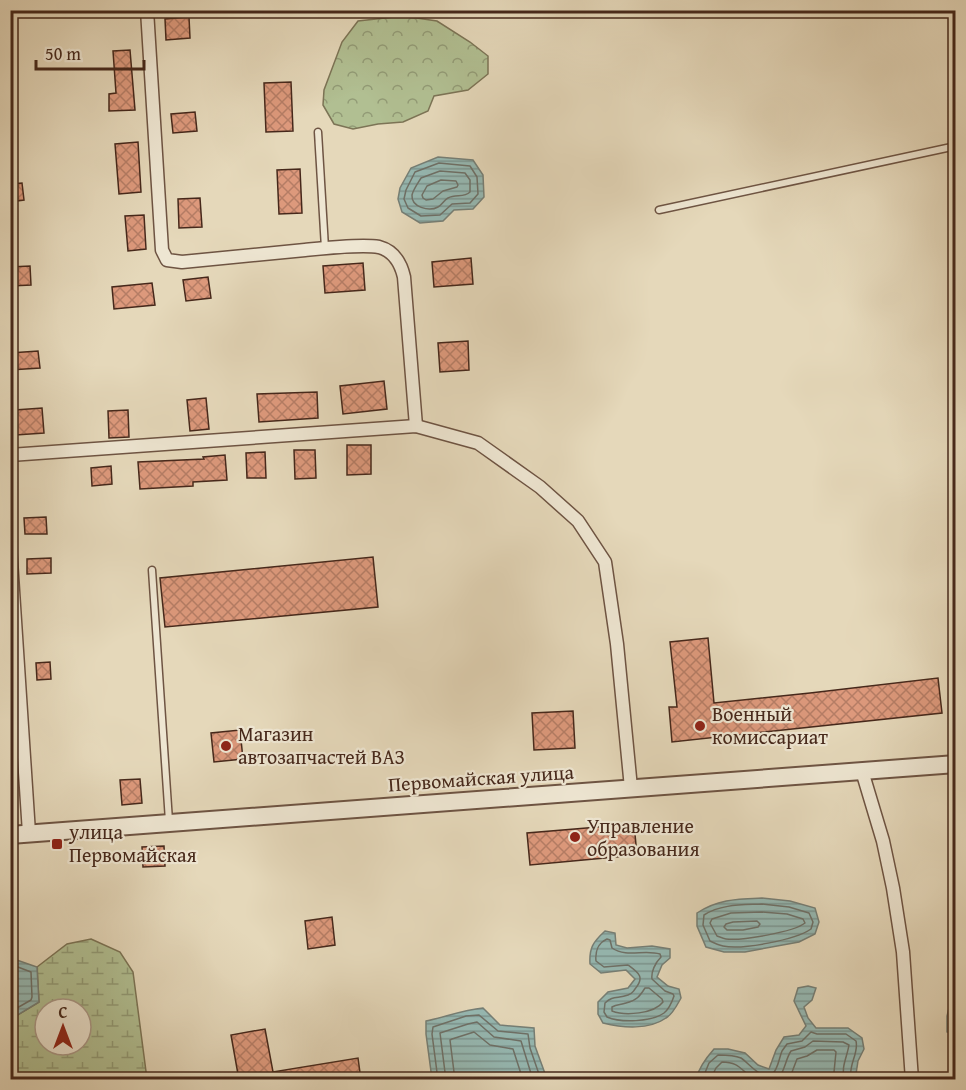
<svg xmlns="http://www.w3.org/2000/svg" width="966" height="1090" font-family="'Gentium Book Plus',serif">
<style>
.forest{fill:url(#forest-crowns);stroke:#7c7456;stroke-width:1.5}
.wetland{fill:url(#wetland-marsh);stroke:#7c7456;stroke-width:1.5;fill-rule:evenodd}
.water{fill:url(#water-rules);stroke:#767f76;stroke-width:1.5}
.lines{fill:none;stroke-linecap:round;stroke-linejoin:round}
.shore{stroke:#6e7067;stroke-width:1.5}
.building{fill:url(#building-cross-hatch);stroke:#46281b;stroke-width:1.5}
.service-casing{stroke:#6e5443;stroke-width:9}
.minor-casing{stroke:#6e5443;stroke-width:15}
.tertiary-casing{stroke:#6e5443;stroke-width:20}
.service{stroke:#eee6d2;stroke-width:6}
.minor{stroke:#eee6d2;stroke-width:12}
.tertiary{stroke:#eee6d2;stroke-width:16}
.poi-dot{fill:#8f2418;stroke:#eee6d2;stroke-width:2}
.labels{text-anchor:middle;stroke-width:4.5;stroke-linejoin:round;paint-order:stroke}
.poi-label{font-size:20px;fill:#46281b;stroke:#eee6d2;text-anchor:start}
.street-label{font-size:20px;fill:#46281b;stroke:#eee6d2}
</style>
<defs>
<pattern id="forest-crowns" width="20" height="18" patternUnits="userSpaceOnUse" patternTransform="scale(1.5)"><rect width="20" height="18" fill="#b1bf92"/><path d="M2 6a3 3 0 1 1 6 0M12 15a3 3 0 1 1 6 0" fill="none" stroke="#929b76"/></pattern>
<pattern id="wetland-marsh" width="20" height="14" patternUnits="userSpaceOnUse" patternTransform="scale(1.5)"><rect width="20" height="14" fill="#b1bf92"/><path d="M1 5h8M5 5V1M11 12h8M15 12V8" fill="none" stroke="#929b76"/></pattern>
<pattern id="water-rules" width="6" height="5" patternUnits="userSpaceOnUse" patternTransform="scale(1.5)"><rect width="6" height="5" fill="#96b9b3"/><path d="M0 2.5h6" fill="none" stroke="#7c9691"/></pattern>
<pattern id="building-cross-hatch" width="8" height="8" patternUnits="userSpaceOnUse" patternTransform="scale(1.5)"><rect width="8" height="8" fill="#dd997c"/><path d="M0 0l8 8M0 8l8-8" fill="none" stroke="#b57d65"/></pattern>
</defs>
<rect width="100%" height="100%" fill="#e5d8ba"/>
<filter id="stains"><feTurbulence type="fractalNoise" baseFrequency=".00333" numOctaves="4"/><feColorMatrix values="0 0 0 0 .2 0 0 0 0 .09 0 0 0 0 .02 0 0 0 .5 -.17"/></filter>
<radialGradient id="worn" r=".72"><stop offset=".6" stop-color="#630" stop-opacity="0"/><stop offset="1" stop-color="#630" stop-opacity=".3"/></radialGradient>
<polygon class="forest" points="403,16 437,21 470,42 488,56 488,74 468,90 434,96 428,111 403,122 378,124 353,129 334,124 323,105 324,90 342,42 358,21"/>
<path class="wetland" d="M91,939L120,952L133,972L147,1079L11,1080V1019L39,1002L37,967L67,944ZM45,1009H81V1045H45Z"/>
<g class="water">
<polygon points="438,157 473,160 483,175 484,197 473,209 454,210 443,221 420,223 402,212 398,199 400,188 411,168"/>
<path d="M762,898L790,901L815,908L819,922L815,934L799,942L745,952H724L706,947L697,926V913C718,899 737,899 762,898Z"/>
<path d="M605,931L615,933L616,945L627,948L652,946L670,949V958L662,965L657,977L668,986L679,989L681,998C677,1005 673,1014 666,1018C649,1030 623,1028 603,1023L598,1014V1002L608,992L628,988L635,979L626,970L601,973L590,964C589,948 593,942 605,931Z"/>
<polygon points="11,958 37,967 39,1002 11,1019"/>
<polygon points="955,984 956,1034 955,1034 947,1032 947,1016"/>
<path d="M808,986L816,988L812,1000L804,1007L808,1018L816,1028H848L862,1038L864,1049L858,1061L856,1074L858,1079H696C699,1067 706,1058 714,1049H728L745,1053L758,1065L769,1069L776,1050L784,1037L799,1035L806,1026L794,1001L798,988Z"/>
<path d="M483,1008L500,1025L534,1028L535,1046L547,1079H432L426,1034V1021C445,1017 463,1010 483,1008Z"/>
</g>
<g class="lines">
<g class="shore">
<polygon points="439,163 470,166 477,177 478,194 470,203 452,204 440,215 421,216 408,208 404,199 406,190 415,172"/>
<path d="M440,171L465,173L470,180V192C464,198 456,194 448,198C444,200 442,205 438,207C429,212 411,207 412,195C413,190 418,183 421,178Z"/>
<polygon points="441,180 456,181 458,185 457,187 443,191 433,199 426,200 423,198 422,195 427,186"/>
<path d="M762,904L789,907L809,913L813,922L811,929C795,940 742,950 723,946C718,945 714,943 710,941L703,925L704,915C721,904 742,905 762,904Z"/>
<path d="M762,912L787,914L803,919L805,923C794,932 741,941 726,939C725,939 717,936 717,936L710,923L712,919L731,913Z"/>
<polygon points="757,921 760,924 758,927 743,930 727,930 724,927 726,924 733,922"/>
<path d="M607,939L610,940L612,948C627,958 644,949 660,954L661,957C655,963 651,972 652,979L665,991L673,994L674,996C672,1002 669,1009 664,1013C651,1022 621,1023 607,1017L604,1012L605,1003C613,995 618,999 628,995C633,993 632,993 635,989C645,977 639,973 628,965L604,967L596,961C595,952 598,943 607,939Z"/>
<polyline points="10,964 31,972 32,997 31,1000 10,1012"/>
<path d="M645,988H649L662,999L663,1002C654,1014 625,1016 612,1011V1007C617,1004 620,1005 626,1003C636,1001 640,996 645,988Z"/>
<polyline points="438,1080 432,1034 433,1027 466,1016 479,1015 498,1031 528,1034 530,1048 541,1080"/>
<polyline points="446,1080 440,1033 468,1024 477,1022 494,1037 521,1041 533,1080"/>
<polyline points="455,1080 450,1040 452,1039 474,1032 490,1045 513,1049 523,1080"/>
<path d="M702,1080L709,1063L718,1055C725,1055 734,1055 741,1058C748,1062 762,1082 773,1073C778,1069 779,1058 782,1051C782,1051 787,1044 787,1044L802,1041L811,1032L817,1034H846L856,1041C859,1054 848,1064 851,1080"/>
<path d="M710,1080L716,1068L722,1062C742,1062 741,1073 757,1080"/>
<path d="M777,1080C785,1072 785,1060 791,1051L805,1047L813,1041L843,1042L849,1045C847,1057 841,1067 844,1080"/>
<polyline points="789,1080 797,1059 807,1056 817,1050 834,1050 836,1052 834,1072 834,1080"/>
</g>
</g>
<g class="building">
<polygon points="189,17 190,38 166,40 165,19"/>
<polygon points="130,50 135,110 109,111 109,94 116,93 113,51"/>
<polygon points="291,82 293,131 266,132 264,83"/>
<polygon points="195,112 197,131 173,133 171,114"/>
<polygon points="138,142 141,192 119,194 115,144"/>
<polygon points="300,169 302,213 279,214 277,170"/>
<polygon points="22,183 24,200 10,202 10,184"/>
<polygon points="200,198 202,227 179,228 178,199"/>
<polygon points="144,215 146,249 128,251 125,216"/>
<polygon points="471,258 473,284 434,287 432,262"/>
<polygon points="363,263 365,290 325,293 323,266"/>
<polygon points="30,266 31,285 10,286 10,267"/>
<polygon points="208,277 211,298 186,301 183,280"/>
<polygon points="152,283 155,305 114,309 112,287"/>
<polygon points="468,341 469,370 440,372 438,343"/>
<polygon points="38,351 40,368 10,370 10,353"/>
<polygon points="384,381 387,409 343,414 340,386"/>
<polygon points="317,392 318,418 259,422 257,394"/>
<polygon points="206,398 209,429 190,431 187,400"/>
<polygon points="42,408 44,433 16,435 15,410"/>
<polygon points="128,410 129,437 109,438 108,411"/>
<polygon points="347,445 371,445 371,474 347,475"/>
<polygon points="294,450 315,450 316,478 295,479"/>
<polygon points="265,452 266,478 247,478 246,453"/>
<polygon points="225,455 227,480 193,482 193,486 140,489 138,462 204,459 203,457"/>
<polygon points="111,466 112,484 92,486 91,468"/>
<polygon points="46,517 47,534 25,534 24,518"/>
<polygon points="373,557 378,607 165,627 160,578"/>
<polygon points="51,558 51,573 27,574 27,559"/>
<polygon points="708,638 714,703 810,693 938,678 942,713 672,742 669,707 677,707 670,642"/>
<polygon points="50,662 51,679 37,680 36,663"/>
<polygon points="573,711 575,748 534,750 532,713"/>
<polygon points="240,730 243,759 214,762 211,733"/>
<polygon points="140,779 142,803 122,805 120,780"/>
<polygon points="634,824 637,855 530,865 527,833"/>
<polygon points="164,846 165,866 143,867 142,847"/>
<polygon points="332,917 335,945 308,949 305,921"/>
<polygon points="265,1029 273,1072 358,1058 361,1080 239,1080 231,1035"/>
</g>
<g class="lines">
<defs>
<g id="service">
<polyline points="318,132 325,248"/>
<polyline points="659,210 956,146"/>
<polyline points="152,570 169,821"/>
</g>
<g id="minor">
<path d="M147,10L162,250L167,260L182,262C223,258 264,254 305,250C325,248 361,244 379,247C394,251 401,264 404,277L416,426"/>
<polyline points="10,455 416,426 478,443 540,487 578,521 605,562 617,644 631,788"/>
<polyline points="10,545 29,833"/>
<polyline points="862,771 883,841 893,888 903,952 912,1080"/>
</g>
<polyline id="tertiary" points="10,835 956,764"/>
</defs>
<use href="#service" class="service-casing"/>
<use href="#minor" class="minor-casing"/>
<use href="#tertiary" class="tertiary-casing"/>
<use href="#service" class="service"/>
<use href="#minor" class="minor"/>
<use href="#tertiary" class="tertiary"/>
</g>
<g class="poi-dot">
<circle cx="700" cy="726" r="6"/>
<circle cx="226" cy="746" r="6"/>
<circle cx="575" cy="837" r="6"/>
<rect x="51" y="838" width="12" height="12" rx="3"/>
</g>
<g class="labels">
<g class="poi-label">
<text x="712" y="721">Военный<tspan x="712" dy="23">комиссариат</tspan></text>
<text x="238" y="741">Магазин<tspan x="238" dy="23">автозапчастей ВАЗ</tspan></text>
<text x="587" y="833">Управление<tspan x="587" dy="23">образования</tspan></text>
<text x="69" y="839">улица<tspan x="69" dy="23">Первомайская</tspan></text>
</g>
<g class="street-label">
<text transform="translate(481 778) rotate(-4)" y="7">Первомайская улица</text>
</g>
</g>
<rect width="966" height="1090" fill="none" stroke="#e5d8ba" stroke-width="36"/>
<rect x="12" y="12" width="942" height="1066" fill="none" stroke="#46281b" stroke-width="3"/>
<rect x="18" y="18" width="930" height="1054" fill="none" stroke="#46281b" stroke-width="1.5"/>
<g transform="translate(63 1027)"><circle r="28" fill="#eee6d2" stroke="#ab9a89" stroke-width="1.5"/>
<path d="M0-4.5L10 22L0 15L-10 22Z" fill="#8f2418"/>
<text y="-9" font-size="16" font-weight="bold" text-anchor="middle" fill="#46281b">С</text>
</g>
<path d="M36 60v9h108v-9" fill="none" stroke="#46281b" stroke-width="3"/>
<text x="45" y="60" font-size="18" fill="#46281b" stroke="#eee6d2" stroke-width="4.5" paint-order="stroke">50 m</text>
<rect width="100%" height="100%" filter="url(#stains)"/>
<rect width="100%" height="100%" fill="url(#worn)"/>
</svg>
